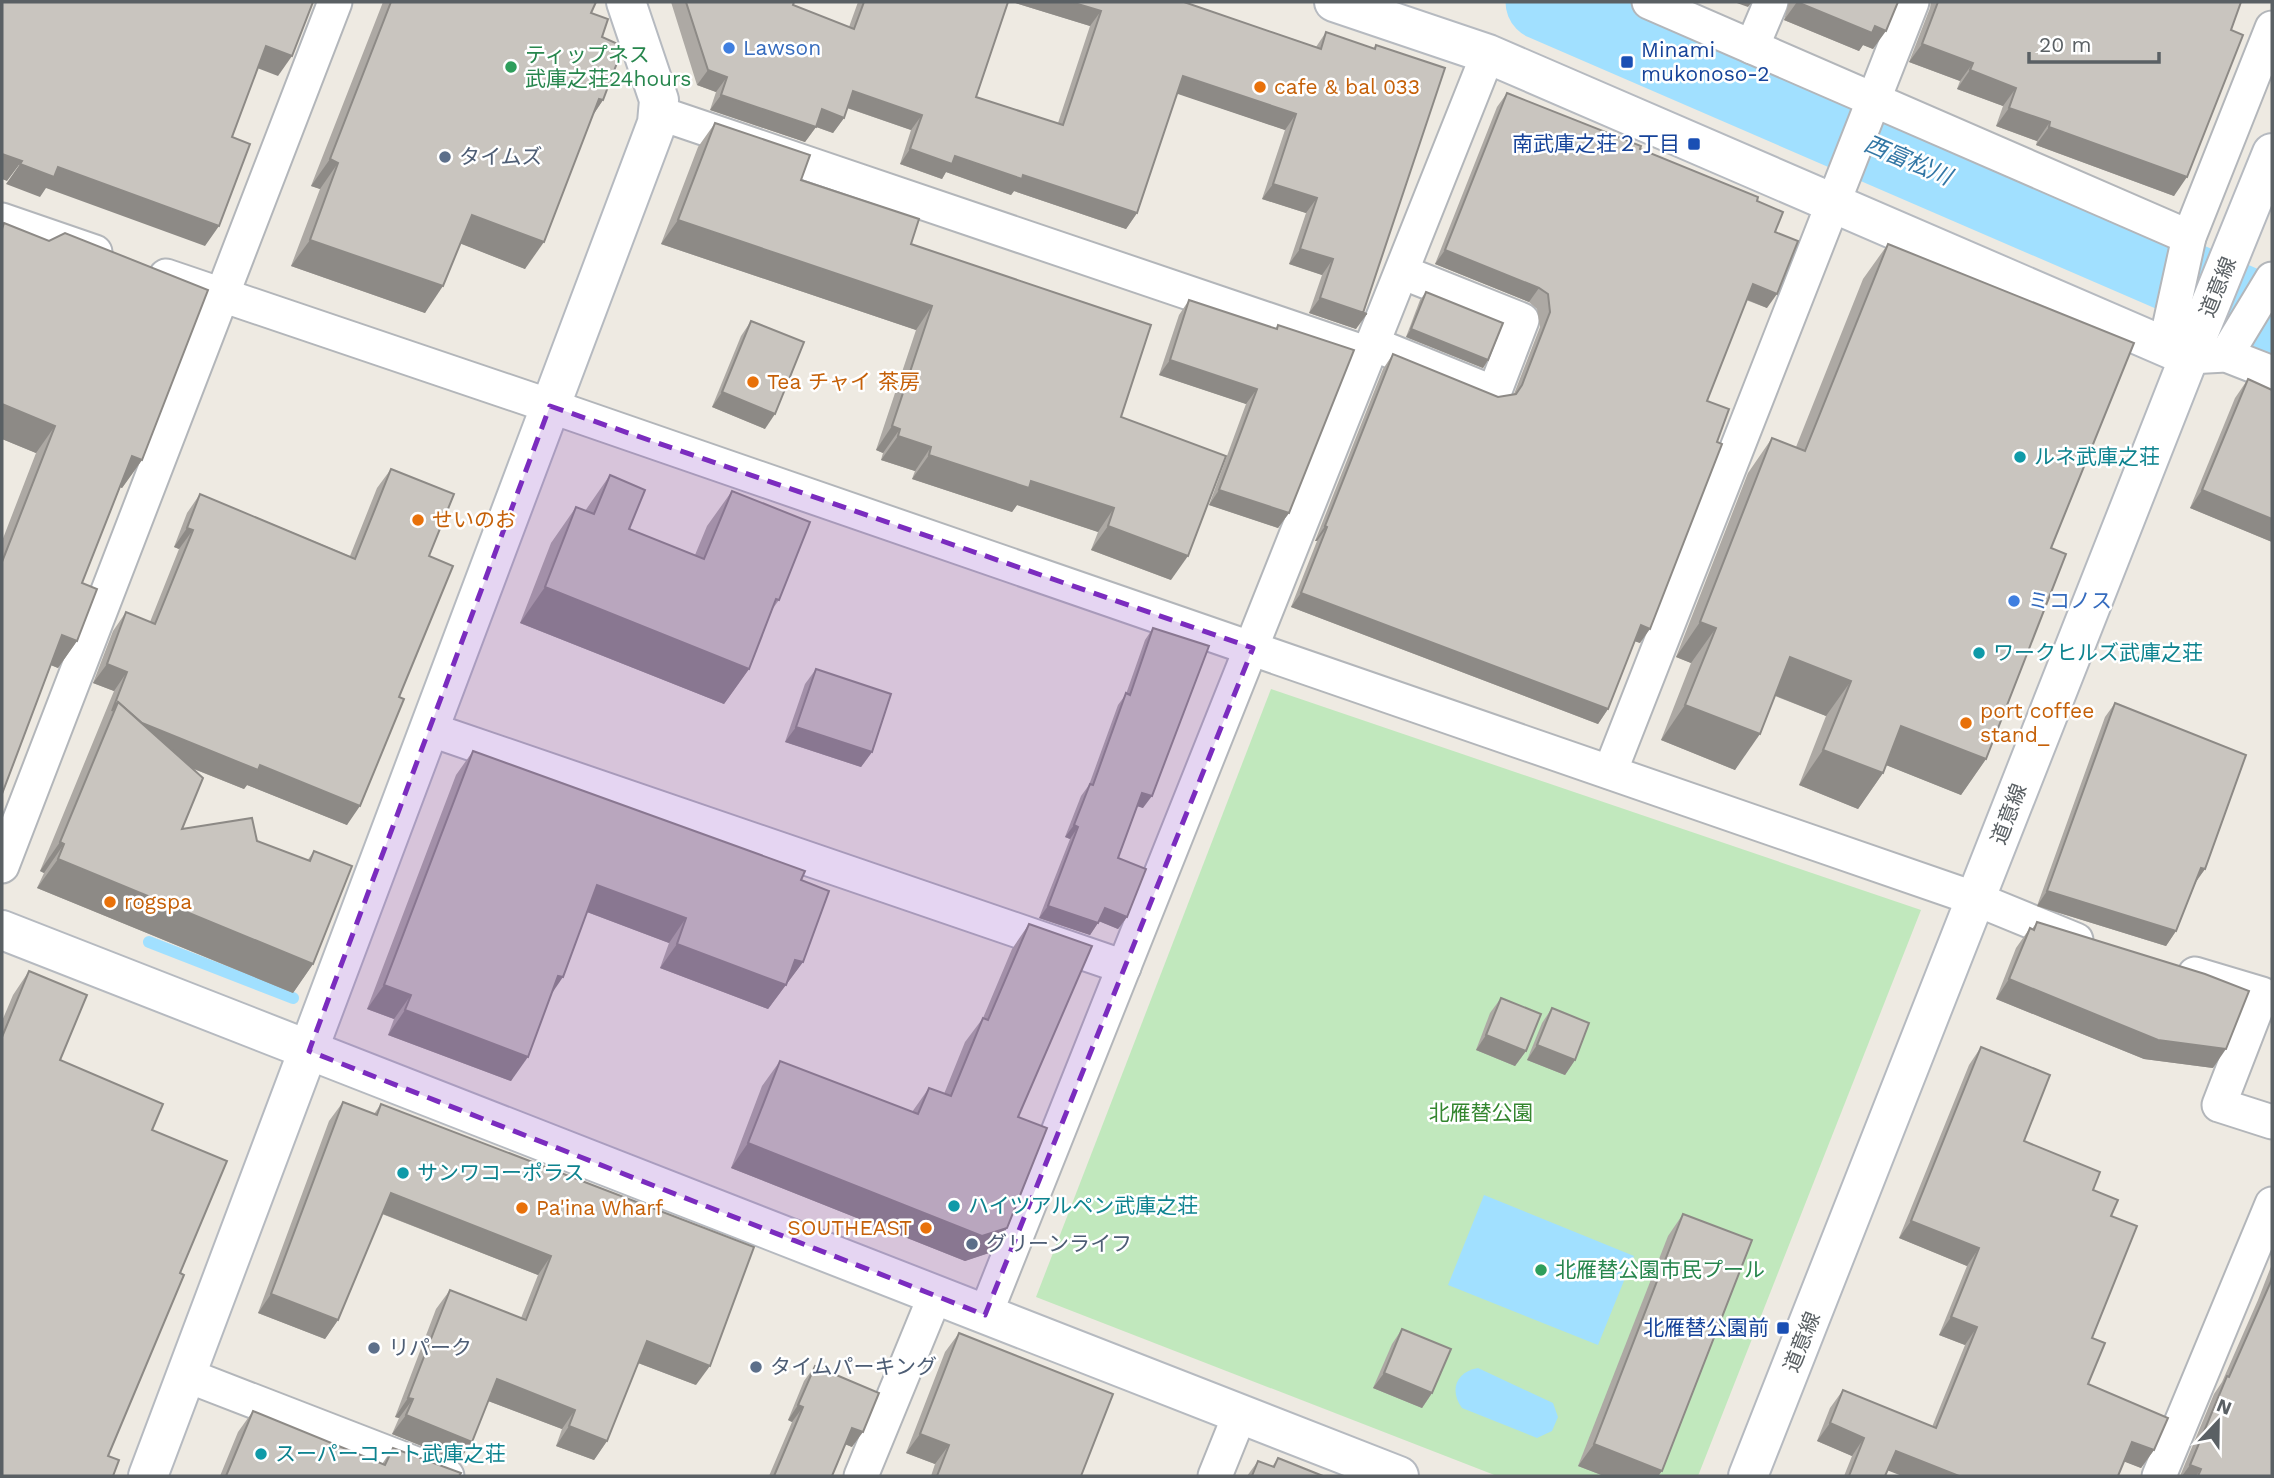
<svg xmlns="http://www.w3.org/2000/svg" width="2274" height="1478" font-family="'Work Sans','Noto Sans JP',sans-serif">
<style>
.green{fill:#c1e8bd}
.water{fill:#a1e0ff}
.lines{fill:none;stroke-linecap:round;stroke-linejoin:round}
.stream{stroke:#a1e0ff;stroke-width:12}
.river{stroke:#a1e0ff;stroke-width:77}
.street-casing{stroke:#b3b6ba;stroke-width:37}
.secondary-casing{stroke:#b6bac0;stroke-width:42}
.street{stroke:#fff;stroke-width:33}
.secondary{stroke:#fff;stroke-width:38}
.wall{fill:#ada9a4}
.shaded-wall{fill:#8d8a86}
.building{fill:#c9c5bf;stroke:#8d8a86;stroke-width:2}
.marked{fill:#7b2cbf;fill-opacity:0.2;stroke:#7b2cbf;stroke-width:5;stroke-dasharray:14 9;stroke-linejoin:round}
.shop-dot{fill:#3f7fe0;stroke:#fff;stroke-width:2.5}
.transit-dot{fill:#1a4fb4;stroke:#fff;stroke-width:2.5}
.leisure-dot{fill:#2e9e5b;stroke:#fff;stroke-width:2.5}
.food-dot{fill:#e8710a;stroke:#fff;stroke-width:2.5}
.service-dot{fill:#5c6f8a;stroke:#fff;stroke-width:2.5}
.culture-dot{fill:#0f9aa8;stroke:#fff;stroke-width:2.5}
.labels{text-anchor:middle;stroke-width:5;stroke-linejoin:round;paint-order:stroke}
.shop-label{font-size:21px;fill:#366cbe;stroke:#fff;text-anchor:start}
.transit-label{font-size:21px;fill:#164399;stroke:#fff;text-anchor:end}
.leisure-label{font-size:21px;fill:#27864d;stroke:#fff;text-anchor:start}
.food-label{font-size:21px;fill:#c56008;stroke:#fff;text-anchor:start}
.service-label{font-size:21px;fill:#4e5e75;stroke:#fff;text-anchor:start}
.street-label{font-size:21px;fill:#5a6064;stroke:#fff}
.culture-label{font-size:21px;fill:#0d838f;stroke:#fff;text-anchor:start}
.park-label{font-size:21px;fill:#34862f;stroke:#fff}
.water-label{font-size:23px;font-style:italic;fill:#3377a5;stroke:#fff}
</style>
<rect width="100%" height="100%" fill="#eeeae2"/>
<polygon class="green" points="1271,689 1921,910 1698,1476 1497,1476 1036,1297"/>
<g class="water">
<polygon points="1484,1195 1634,1256 1598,1345 1448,1285"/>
<path d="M1478,1368L1553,1403L1558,1417L1552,1431L1537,1438L1462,1408C1449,1390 1456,1372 1478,1368Z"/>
</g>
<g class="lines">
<polyline class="stream" points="149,942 293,998"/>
<polyline class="river" points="1544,2 2272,317"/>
<defs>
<g id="street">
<polyline points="1649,2 2189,237"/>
<polyline points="2272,28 2189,237 2170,324 2189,357 2226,355 2272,373"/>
<polyline points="1752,47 1771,2"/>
<polyline points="659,113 1369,354"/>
<polyline points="2,220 95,252"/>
<polyline points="166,276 550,406 1976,899 2076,940"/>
<polyline points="1373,344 1494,393 1522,320 1402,272"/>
<polyline points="2226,355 2272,279"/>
<polyline points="429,729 1124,967"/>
<polyline points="1610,772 1912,2"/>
<polyline points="2,866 335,2"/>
<polyline points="2195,974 2262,994 2219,1105 2272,1122"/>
<polyline points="985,1315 1488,54"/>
<polyline points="186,1375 447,1476"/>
<polyline points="861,1476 935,1296"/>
<polyline points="1215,1476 1240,1414"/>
<polyline points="2159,1476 2272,1204"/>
</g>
<g id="secondary">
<polyline points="1334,2 1488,54 2189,357"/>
<polyline points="2,930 1399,1476"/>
<polyline points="148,1476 657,123 659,100 626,2"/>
<polyline points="1748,1476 2189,357 2272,153"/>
</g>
</defs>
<use href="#street" class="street-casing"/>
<use href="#secondary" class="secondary-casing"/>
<use href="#street" class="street"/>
<use href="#secondary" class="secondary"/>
</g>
<g class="wall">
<polygon points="383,2 596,2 591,13 602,37 616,54 603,100 593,115 525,269 460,243 425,313 291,266 320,189 311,186"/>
<polygon points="671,2 794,2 793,5 849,27 858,2 1008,2 976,97 1058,123 1090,26 1012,2 1184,2 1316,47 1326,32 1373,49 1376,45 1356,329 1309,313 1322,275 1289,264 1306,213 1262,199 1285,130 1177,93 1137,213 1126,229 1014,191 1011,195 946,172 942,179 900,164 911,130 847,108 844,118 833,133 816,127 805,142 710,110 716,92 697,85"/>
<polygon points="1789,2 1898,2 1873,49 1863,45 1859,51 1784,20"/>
<polygon points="1931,2 2241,2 2174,196 2036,145 2037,141 1996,126 2003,106 1957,89 1960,81 1909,62 1930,8"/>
<polygon points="1507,93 1640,149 1757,201 1775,232 1767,308 1746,300 1707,401 1640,643 1635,641 1608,709 1598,724 1291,607 1317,541 1315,541 1383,369 1393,354 1498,397 1514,394 1540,327 1537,309 1529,302 1435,264 1497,107"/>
<polygon points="715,123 801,180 911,244 1121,417 1171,580 1091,550 1098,532 1017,505 1012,512 912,479 915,471 881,460 883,453 876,450 916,330 661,244 698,147"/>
<polygon points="4,223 142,460 122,488 120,487 82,583 77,641 58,668 51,665 2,794 2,541 36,453 2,439 2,227"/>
<polygon points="1888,244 2051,548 1986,759 1961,795 1886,765 1883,773 1858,809 1799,785 1826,716 1775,696 1735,770 1661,740 1691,663 1676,657 1748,473 1772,438 1796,447 1863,279"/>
<polygon points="1426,292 1488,360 1483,368 1406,337 1420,300"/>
<polygon points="1189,300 1275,329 1278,325 1289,513 1278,528 1209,505 1246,404 1159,375 1179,315"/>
<polygon points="751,321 765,429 712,407 741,336"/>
<polygon points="2248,379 2272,542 2190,508 2235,398"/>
<polygon points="391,469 429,556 347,825 247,785 244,789 191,768 182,829 257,841 307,861 314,851 313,964 293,993 37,888 44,873 40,871 114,691 93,683 113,631 126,612 150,622 179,549 174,547 187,513 200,494 350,556 377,488"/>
<polygon points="610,475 629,529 695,555 707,526 732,491 779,600 771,611 749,669 724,704 520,623 551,543 576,507 585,511"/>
<polygon points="1153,628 1143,808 1137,806 1118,858 1127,917 1118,929 1099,921 1090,935 1039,918 1070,839 1065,837 1081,796 1089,785 1118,705 1126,694 1145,640"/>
<polygon points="816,669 872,752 861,767 785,742 805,684"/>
<polygon points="2115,703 2205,869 2196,882 2176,931 2166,946 2037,906 2105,717"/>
<polygon points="473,751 801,880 803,962 768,1009 660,968 669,943 587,912 511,1081 388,1035 394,1019 367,1009 456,775"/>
<polygon points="2037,922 2213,1068 2144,1059 1996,999 2016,948 2030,928 2032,929"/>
<polygon points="1029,924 1018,1117 1007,1228 989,1253 965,1261 731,1168 762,1086 780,1061 912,1112 929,1088 944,1094 965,1042 983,1018 1012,949"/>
<polygon points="29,971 60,1060 152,1130 180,1273 108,1456 2,1476 2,1021 13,995"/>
<polygon points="1501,998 1526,1051 1515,1066 1476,1050 1490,1013"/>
<polygon points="1552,1008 1575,1060 1565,1075 1527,1060 1542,1023"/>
<polygon points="1981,1047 2024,1141 2093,1190 2111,1216 2092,1338 2088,1384 2154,1450 2141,1468 2124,1461 1888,1470 1885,1476 1844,1476 1852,1456 1817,1441 1830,1408 1843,1390 1932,1427 1965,1345 1939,1335 1967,1266 1899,1238 1969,1065"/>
<polygon points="343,1102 374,1114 381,1104 696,1385 638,1363 607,1441 594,1460 556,1446 562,1429 488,1401 459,1461 392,1434 399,1418 395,1417 436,1309 450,1290 521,1318 538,1275 382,1214 338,1320 325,1339 258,1313 329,1121"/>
<polygon points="1683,1214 1662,1471 1658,1476 1604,1476 1578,1466 1668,1236"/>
<polygon points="2272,1264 2272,1476 2180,1476 2214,1394 2222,1382 2258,1300"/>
<polygon points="1402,1329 1432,1393 1422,1408 1373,1388 1392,1344"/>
<polygon points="959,1333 1081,1476 931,1476 935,1464 906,1453 945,1352"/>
<polygon points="815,1366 852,1447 845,1444 832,1476 769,1476 792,1422 788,1420 804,1381"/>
<polygon points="253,1411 382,1464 393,1448 459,1476 220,1476 238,1432"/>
<polygon points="1278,1458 1323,1476 1247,1476 1258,1461 1272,1467"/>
</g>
<g class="shaded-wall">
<polygon points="1012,2 1071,2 1101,11 1090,26"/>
<polygon points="1734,2 1752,2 1748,7"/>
<polygon points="1797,2 1875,26 1886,31 1873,49 1863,45 1859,51 1784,20"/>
<polygon points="1922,44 1973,63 1960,81 1909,62"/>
<polygon points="266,46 292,56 278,76 252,66"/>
<polygon points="708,70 727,77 716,92 697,85"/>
<polygon points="1970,70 2016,88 2003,106 1957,89"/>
<polygon points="1183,76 1296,114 1285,130 1172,92"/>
<polygon points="853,91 922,115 911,130 842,106"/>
<polygon points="721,95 816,127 805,142 710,110"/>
<polygon points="599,99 603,100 585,127"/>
<polygon points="2009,108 2050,122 2037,141 1996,126"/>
<polygon points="822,109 844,118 833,133 811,125"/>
<polygon points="2049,127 2187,177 2174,196 2036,145"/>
<polygon points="910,149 955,156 1023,175 1137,213 1126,229 1014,191 1011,195 946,172 942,179 900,164"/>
<polygon points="2,154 22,161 7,181 2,179"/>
<polygon points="330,159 338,163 320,189 311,186"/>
<polygon points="20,164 58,167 219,226 205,246 46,188 40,197 6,184"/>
<polygon points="1273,184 1317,198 1306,213 1262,199"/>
<polygon points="472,215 544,242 525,269 454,241"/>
<polygon points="678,220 932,306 916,330 661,244"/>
<polygon points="310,240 443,286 425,313 291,266"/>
<polygon points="1300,249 1333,259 1322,275 1289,264"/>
<polygon points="1445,250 1539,288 1529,302 1435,264"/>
<polygon points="1753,284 1777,294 1767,308 1743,298"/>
<polygon points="1320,298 1367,314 1356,329 1309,313"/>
<polygon points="1411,329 1488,360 1483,368 1406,337"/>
<polygon points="1170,360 1257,389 1246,404 1159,375"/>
<polygon points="722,392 775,414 765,429 712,407"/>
<polygon points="2,404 55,426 36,453 2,439"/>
<polygon points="892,426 900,429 883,453 876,450"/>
<polygon points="898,436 931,447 915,471 881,460"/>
<polygon points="929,455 1031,481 1114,508 1098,532 1017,505 1012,512 912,479"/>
<polygon points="132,456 142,460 122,488 113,484"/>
<polygon points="1219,490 1289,513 1278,528 1209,505"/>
<polygon points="2202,490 2272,519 2272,542 2190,508"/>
<polygon points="1108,526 1188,556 1171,580 1091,550"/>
<polygon points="1325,526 1327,527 1317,541 1315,541"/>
<polygon points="187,528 193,530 179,549 174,547"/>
<polygon points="545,587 749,669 724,704 520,623"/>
<polygon points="1301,593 1608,709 1598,724 1291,607"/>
<polygon points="1700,622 1716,628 1691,663 1676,657"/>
<polygon points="1641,625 1650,629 1640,643 1631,640"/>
<polygon points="62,635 77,641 58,668 43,662"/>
<polygon points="1790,657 1851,681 1826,716 1766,692"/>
<polygon points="107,664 127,672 114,691 93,683"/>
<polygon points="1685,705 1760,734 1735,770 1661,740"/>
<polygon points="114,712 260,765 360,806 347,825 247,785 244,789 105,733"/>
<polygon points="1901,726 1986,759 1961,795 1876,761"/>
<polygon points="796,727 872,752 861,767 785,742"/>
<polygon points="1823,750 1883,773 1858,809 1799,785"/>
<polygon points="1142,793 1152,796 1143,808 1134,805"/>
<polygon points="1074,825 1078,827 1070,839 1065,837"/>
<polygon points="60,842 64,844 44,873 40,871"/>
<polygon points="58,859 313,964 293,993 37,888"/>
<polygon points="2201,868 2205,869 2194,884"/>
<polygon points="597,885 686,918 669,943 579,909"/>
<polygon points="2047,891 2176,931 2166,946 2037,906"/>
<polygon points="1048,906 1098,923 1090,935 1039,918"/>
<polygon points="1105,908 1127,917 1118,929 1096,920"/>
<polygon points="677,944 795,960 803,962 768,1009 660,968"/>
<polygon points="558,976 563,977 546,1002"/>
<polygon points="2009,979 2226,1049 2213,1068 2144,1059 1996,999"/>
<polygon points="384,985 411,995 394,1019 367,1009"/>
<polygon points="405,1010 528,1057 511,1081 388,1035"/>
<polygon points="1486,1035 1526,1051 1515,1066 1476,1050"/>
<polygon points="1537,1045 1575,1060 1565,1075 1527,1060"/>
<polygon points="748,1143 1007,1228 989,1253 965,1261 731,1168"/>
<polygon points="391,1193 551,1256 538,1275 378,1212"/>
<polygon points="1911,1221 1979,1248 1967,1266 1899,1238"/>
<polygon points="271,1294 338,1320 325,1339 258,1313"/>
<polygon points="1951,1317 1977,1327 1965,1345 1939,1335"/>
<polygon points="647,1341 710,1366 696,1385 633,1361"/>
<polygon points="1384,1373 1432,1393 1422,1408 1373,1388"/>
<polygon points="497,1379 575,1410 562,1429 483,1399"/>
<polygon points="408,1398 413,1399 399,1418 395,1417"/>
<polygon points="798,1405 803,1407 792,1422 788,1420"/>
<polygon points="406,1415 472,1442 459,1461 392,1434"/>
<polygon points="1830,1423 1864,1438 1852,1456 1817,1441"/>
<polygon points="569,1426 607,1441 594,1460 556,1446"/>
<polygon points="852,1428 863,1432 852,1447 842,1443"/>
<polygon points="920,1434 949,1445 935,1464 906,1453"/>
<polygon points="2132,1442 2154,1450 2141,1468 2120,1460"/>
<polygon points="1594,1444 1662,1471 1658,1476 1604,1476 1578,1466"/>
<polygon points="1896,1451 1959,1476 1902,1476 1884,1469"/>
<polygon points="2190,1465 2201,1469 2196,1476 2182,1476"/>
</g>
<g class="building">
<polygon points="2,2 313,2 292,56 266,46 232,137 250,144 219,226 58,167 54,177 20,164 22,161 2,154"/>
<polygon points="391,2 596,2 591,13 608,19 602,37 620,45 616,54 620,55 603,100 599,99 544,242 472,215 443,286 310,240 338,163 330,159"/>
<polygon points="686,2 794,2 793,5 854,29 864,2 1008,2 976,97 1063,125 1101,11 1071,2 1184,2 1321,49 1326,32 1375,49 1376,45 1445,68 1363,313 1367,314 1320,298 1333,259 1300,249 1317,198 1273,184 1296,114 1183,76 1137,213 1023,175 1022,179 955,156 952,164 910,149 922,115 853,91 844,118 822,109 816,127 721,95 727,77 708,70"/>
<polygon points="1797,2 1898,2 1886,31 1875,26 1872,33"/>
<polygon points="1938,2 2241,2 2231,30 2243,35 2187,177 2049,127 2050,122 2009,108 2016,88 1970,70 1973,63 1922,44"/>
<polygon points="1507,93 1641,146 1640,149 1758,197 1757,201 1783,212 1775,232 1798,241 1777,294 1753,284 1707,401 1729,409 1717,442 1722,444 1650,629 1641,625 1608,709 1301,593 1327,527 1325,526 1393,354 1498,397 1516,394 1522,385 1550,312 1548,294 1539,288 1445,250"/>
<polygon points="715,123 810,155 801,180 919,219 911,244 1151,325 1121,417 1226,456 1188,556 1108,526 1114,508 1031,481 1029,488 929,455 931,447 898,436 900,429 892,426 932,306 678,220"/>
<polygon points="4,223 49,241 65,233 208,290 142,460 132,456 82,583 97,589 77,641 62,635 2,794 2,562 55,426 2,404 2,229"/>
<polygon points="1888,244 2134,343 2051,548 2066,554 1986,759 1901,726 1883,773 1823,750 1851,681 1790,657 1760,734 1685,705 1716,628 1700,622 1772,438 1805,451"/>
<polygon points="1426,292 1503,323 1488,360 1411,329"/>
<polygon points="1189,300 1277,329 1278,325 1354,350 1289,513 1219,490 1257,389 1170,360"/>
<polygon points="751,321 804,342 775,414 722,392"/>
<polygon points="2248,379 2272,390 2272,519 2202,490"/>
<polygon points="391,469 454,494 429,556 453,566 399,697 404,699 360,806 260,765 258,770 142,723 118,702 112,711 127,672 107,664 126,612 155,624 193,530 187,528 200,494 355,559"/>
<polygon points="610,475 645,490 629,529 704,559 732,491 810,522 779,600 776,599 749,669 545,587 576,507 594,514"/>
<polygon points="1153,628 1209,646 1152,796 1142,793 1118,858 1146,869 1127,917 1105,908 1098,923 1048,906 1078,827 1074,825 1090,784 1093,785 1126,693 1130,695"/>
<polygon points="816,669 891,694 872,752 796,727"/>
<polygon points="118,702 203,778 182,829 252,818 257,841 310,861 314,851 352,866 313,964 58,859 64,844 60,842"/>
<polygon points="2115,703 2246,755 2205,869 2201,868 2176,931 2047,891"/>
<polygon points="473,751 805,871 801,880 829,891 803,962 795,960 786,985 677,944 686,918 597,885 563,977 558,976 528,1057 405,1010 411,995 384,985"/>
<polygon points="2037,922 2205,974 2249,991 2226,1049 2158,1040 2009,979 2030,928 2034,930"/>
<polygon points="1029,924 1092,946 1018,1117 1047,1128 1007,1228 982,1236 748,1143 780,1061 918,1114 929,1088 951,1096 983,1018 988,1020"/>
<polygon points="29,971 87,995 60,1060 163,1104 152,1130 227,1161 180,1273 184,1275 108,1456 119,1460 113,1476 2,1476 2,1037"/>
<polygon points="1501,998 1541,1014 1526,1051 1486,1035"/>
<polygon points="1552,1008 1589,1023 1575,1060 1537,1045"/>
<polygon points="1981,1047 2050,1075 2024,1141 2100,1172 2093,1190 2118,1200 2111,1216 2137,1226 2092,1338 2105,1343 2088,1384 2168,1418 2154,1450 2132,1442 2118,1476 1959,1476 1896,1451 1885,1476 1849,1476 1864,1438 1830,1423 1843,1390 1936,1428 1977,1327 1951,1317 1979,1248 1911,1221"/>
<polygon points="343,1102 377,1115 381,1104 754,1247 710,1366 647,1341 607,1441 569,1426 575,1410 497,1379 472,1442 406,1415 413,1399 408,1398 450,1290 526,1320 551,1256 391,1193 338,1320 271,1294"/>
<polygon points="1683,1214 1752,1240 1662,1471 1594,1444"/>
<polygon points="2272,1279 2272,1476 2198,1476 2201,1469 2190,1465 2227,1376 2229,1377"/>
<polygon points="1402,1329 1451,1349 1432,1393 1384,1373"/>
<polygon points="959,1333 1113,1394 1081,1476 937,1476 949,1445 920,1434"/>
<polygon points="815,1366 879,1393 863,1432 852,1428 832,1476 774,1476 803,1407 798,1405"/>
<polygon points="253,1411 385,1465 393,1448 461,1473 459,1476 226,1476"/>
<polygon points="1278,1458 1323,1476 1252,1476 1258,1461 1274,1467"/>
</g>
<path class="marked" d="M550,406L1253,648L985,1315L309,1051Z"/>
<g class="shop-dot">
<circle cx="729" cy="48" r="7"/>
<circle cx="2014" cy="601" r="7"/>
</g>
<g class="transit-dot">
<rect x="1620" y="55" width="14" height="14" rx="3.5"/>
<rect x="1687" y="137" width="14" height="14" rx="3.5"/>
<rect x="1776" y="1321" width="14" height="14" rx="3.5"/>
</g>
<g class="leisure-dot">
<circle cx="511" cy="67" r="7"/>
<circle cx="1541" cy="1270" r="7"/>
</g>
<g class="food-dot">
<circle cx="1260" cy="87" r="7"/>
<circle cx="753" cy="382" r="7"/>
<circle cx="418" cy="520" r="7"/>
<circle cx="1966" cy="723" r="7"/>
<circle cx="110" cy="902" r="7"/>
<circle cx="522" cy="1208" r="7"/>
<circle cx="926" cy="1228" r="7"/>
</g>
<g class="service-dot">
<circle cx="445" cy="157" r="7"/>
<circle cx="972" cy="1244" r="7"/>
<circle cx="374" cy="1348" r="7"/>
<circle cx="756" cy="1367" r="7"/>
</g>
<g class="culture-dot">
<circle cx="2020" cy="457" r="7"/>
<circle cx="1979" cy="653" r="7"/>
<circle cx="403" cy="1173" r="7"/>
<circle cx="954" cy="1206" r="7"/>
<circle cx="261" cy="1454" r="7"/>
</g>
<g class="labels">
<g class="shop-label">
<text x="743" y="55">Lawson</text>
<text x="2028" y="608">ミコノス</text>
</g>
<g class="transit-label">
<text x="1641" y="57" text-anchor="start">Minami<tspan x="1641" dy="24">mukonoso-2</tspan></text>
<text x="1680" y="151">南武庫之荘２丁目</text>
<text x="1769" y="1335">北雁替公園前</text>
</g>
<g class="leisure-label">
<text x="525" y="62">ティップネス<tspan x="525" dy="24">武庫之荘24hours</tspan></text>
<text x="1555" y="1277">北雁替公園市民プール</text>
</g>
<g class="food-label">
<text x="1274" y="94">cafe &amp; bal 033</text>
<text x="767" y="389">Tea チャイ 茶房</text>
<text x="432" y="527">せいのお</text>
<text x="1980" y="718">port coffee<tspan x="1980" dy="24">stand_</tspan></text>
<text x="124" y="909">rogspa</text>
<text x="536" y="1215">Pa'ina Wharf</text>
<text x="912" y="1235" text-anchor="end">SOUTHEAST</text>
</g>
<g class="service-label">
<text x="459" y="164">タイムズ</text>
<text x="986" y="1251">グリーンライフ</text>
<text x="388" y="1355">リパーク</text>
<text x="770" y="1374">タイムパーキング</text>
</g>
<g class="street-label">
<text transform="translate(2218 287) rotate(-68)" y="7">道意線</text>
<text transform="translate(2009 814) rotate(-69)" y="7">道意線</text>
<text transform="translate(1802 1342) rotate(-68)" y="7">道意線</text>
</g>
<g class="culture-label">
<text x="2034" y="464">ルネ武庫之荘</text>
<text x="1993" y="660">ワークヒルズ武庫之荘</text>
<text x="417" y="1180">サンワコーポラス</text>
<text x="968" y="1213">ハイツアルペン武庫之荘</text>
<text x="275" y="1461">スーパーコート武庫之荘</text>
</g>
<g class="park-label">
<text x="1481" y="1120">北雁替公園</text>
</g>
<g class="water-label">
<text transform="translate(1908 160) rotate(23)" y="8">西富松川</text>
</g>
</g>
<rect width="2274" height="1478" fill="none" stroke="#5a6064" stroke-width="7"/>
<g transform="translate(2218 1422) rotate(22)" stroke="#ffffff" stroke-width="5" paint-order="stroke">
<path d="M0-5L12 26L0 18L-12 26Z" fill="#5a6064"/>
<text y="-10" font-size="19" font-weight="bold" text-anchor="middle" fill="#5a6064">N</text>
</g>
<path d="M2029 52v10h130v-10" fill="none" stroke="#5a6064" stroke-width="3.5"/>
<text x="2039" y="52" font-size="21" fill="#5a6064" stroke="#ffffff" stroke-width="5" paint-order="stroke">20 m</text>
</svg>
